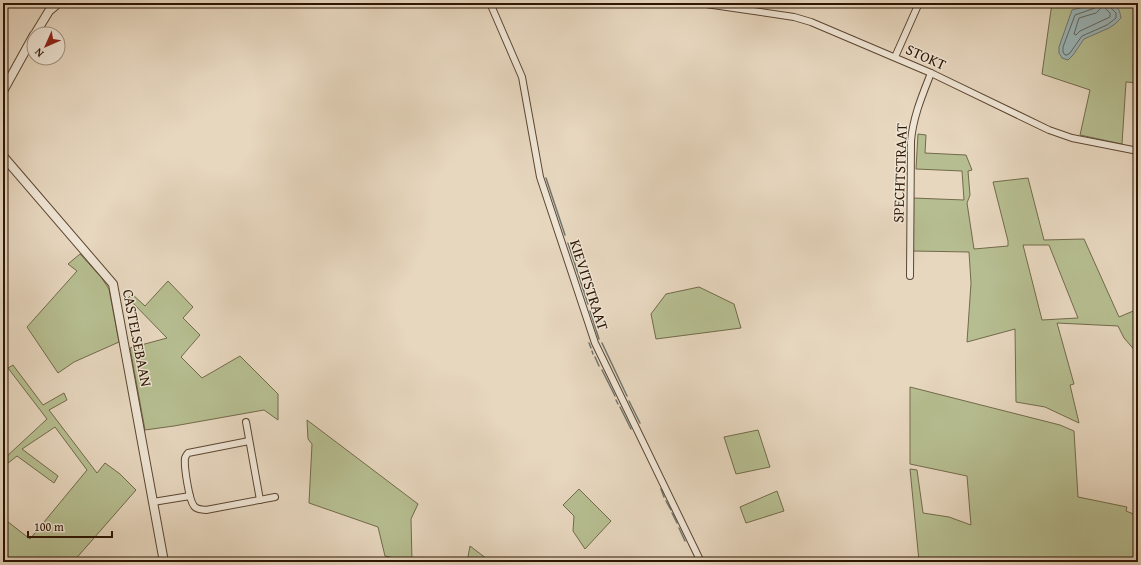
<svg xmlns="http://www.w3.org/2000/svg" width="1141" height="565" font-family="'Gentium Book Plus',serif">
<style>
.green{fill:#b6be91;stroke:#726a4a;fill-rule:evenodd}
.water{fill:#9ab7bb;stroke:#6e7671}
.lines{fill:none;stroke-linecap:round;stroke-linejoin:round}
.shore{stroke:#64665f;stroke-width:1}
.stream{stroke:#6e7671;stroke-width:1.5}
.minor-casing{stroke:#5c4632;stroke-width:8}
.tertiary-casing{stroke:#5c4632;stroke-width:10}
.minor{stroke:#efe5d5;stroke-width:6}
.tertiary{stroke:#efe5d5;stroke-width:8}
.labels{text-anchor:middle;stroke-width:3;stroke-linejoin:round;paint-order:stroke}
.street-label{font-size:15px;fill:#2d1503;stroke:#efe5d5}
</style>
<rect width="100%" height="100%" fill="#e7d7bf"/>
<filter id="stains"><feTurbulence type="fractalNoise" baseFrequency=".005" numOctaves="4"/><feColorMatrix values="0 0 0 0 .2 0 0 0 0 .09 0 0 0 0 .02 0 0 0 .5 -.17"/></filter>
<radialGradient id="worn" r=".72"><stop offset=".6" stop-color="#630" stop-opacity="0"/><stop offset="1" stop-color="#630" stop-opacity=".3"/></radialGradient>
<g class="green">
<polygon points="1052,3 1138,3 1138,83 1126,82 1122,144 1080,135 1090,90 1042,74"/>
<path d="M918,134L926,135L925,153L966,155L972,170L968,171L970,195L967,203L974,249L1008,246V241L993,182L1028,178L1044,240L1084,239L1119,317L1138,309V354L1124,338L1118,326L1057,323L1074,384L1070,385L1079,423L1045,407L1016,402L1015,329L967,342L971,283L969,252L913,251V198L964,200L962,171L916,169ZM1023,245H1049L1078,318L1042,320Z"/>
<polygon points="80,254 101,277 109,289 119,342 74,362 58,373 27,327 77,271 68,264"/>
<polygon points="168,281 193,307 183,318 200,335 181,357 202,378 240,356 278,394 278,420 264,410 174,426 145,430 130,348 167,338 128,298 132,294 145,306"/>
<polygon points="699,287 734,304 741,328 656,339 651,314 666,294"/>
<polygon points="13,365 43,405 64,393 67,400 49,410 97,473 105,463 120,474 136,490 73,562 3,562 3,518 30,539 87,470 55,427 22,449 58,476 54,483 17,456 3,467 3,457 5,458 47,419 8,368"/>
<polygon points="910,387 1060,425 1074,431 1078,497 1127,507 1126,511 1136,515 1135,522 1138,523 1138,562 911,562 919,561 910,469 917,470 923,513 949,517 971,525 967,476 910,464"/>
<polygon points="307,420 418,504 411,519 412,562 385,556 378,527 309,503 312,444 308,439"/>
<polygon points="758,430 770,467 736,474 724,437"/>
<polygon points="579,489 611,521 585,549 573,531 574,516 563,505"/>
<polygon points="777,491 784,511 746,523 740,507"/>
<polygon points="470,546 491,562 467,562"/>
</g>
<path class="water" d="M1100,3C1113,3 1119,4 1121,18L1115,24L1109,28L1084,39L1073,55L1068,60L1062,58L1059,53V47L1072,10Z"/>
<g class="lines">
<g class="shore">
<polyline points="1097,3 1095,8 1075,15 1063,47 1063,52 1065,55 1067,55 1070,53 1082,36 1107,25 1116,18 1116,13 1110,7 1110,3"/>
<polygon points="1103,6 1110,13 1110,17 1080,31 1076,35 1074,34 1079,18 1096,13"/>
</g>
<g class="stream">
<polyline points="546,178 565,235"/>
<polyline points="568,243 588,304"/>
<polyline points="590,311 599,339"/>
<polyline points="589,343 591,348"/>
<polyline points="602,343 627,396"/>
<polyline points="592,351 593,354"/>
<polyline points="595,357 599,366"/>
<polyline points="602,370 615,396"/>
<polyline points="616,400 618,404"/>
<polyline points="629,401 640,423"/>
<polyline points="620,407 631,429"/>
<polyline points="661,489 664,497"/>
<polyline points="666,501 671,510"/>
<polyline points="672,513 677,523"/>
<polyline points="679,528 685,541"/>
</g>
<defs>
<g id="minor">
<polyline points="490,3 522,77 540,177 595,343 701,562"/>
<polyline points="699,3 794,17 811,22 931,73 1049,130 1072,138 1138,151"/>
<polyline points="895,57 919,3"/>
<path d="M910,276L911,141C913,117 922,96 931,73"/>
<polyline points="246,422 260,500"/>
<path d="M249,441L188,453C186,455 186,456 185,458C184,467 189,500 194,506C197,510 201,509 206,510L275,497"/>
<polyline points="153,502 190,496"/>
</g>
<g id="tertiary">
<polyline points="35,34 49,11 55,6 56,3"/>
<polyline points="3,91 34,35"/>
<polyline points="3,156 113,284 164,562"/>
</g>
</defs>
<use href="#minor" class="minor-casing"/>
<use href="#tertiary" class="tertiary-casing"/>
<use href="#minor" class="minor"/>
<use href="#tertiary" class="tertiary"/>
</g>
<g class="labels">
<g class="street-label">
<text transform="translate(926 57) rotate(24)" y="5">STOKT</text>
<text transform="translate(900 173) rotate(-88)" y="5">SPECHTSTRAAT</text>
<text transform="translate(589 285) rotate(72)" y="5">KIEVITSTRAAT</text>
<text transform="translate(137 338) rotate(79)" y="5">CASTELSEBAAN</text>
</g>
</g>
<rect width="1141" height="565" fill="none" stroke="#e7d7bf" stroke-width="16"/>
<rect x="4" y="4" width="1133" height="557" fill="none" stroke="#2d1503" stroke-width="2"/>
<rect x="8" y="8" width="1125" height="549" fill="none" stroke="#2d1503"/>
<g transform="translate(46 46) rotate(225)"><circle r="19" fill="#efe5d5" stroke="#a19281"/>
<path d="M0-3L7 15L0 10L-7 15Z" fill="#8f2418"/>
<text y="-6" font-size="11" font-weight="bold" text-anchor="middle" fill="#2d1503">N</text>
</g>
<path d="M28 531v6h84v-6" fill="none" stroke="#2d1503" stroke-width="2"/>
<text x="34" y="531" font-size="12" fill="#2d1503" stroke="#efe5d5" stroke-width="3" paint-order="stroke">100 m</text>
<rect width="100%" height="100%" filter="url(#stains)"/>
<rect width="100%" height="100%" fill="url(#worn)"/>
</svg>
